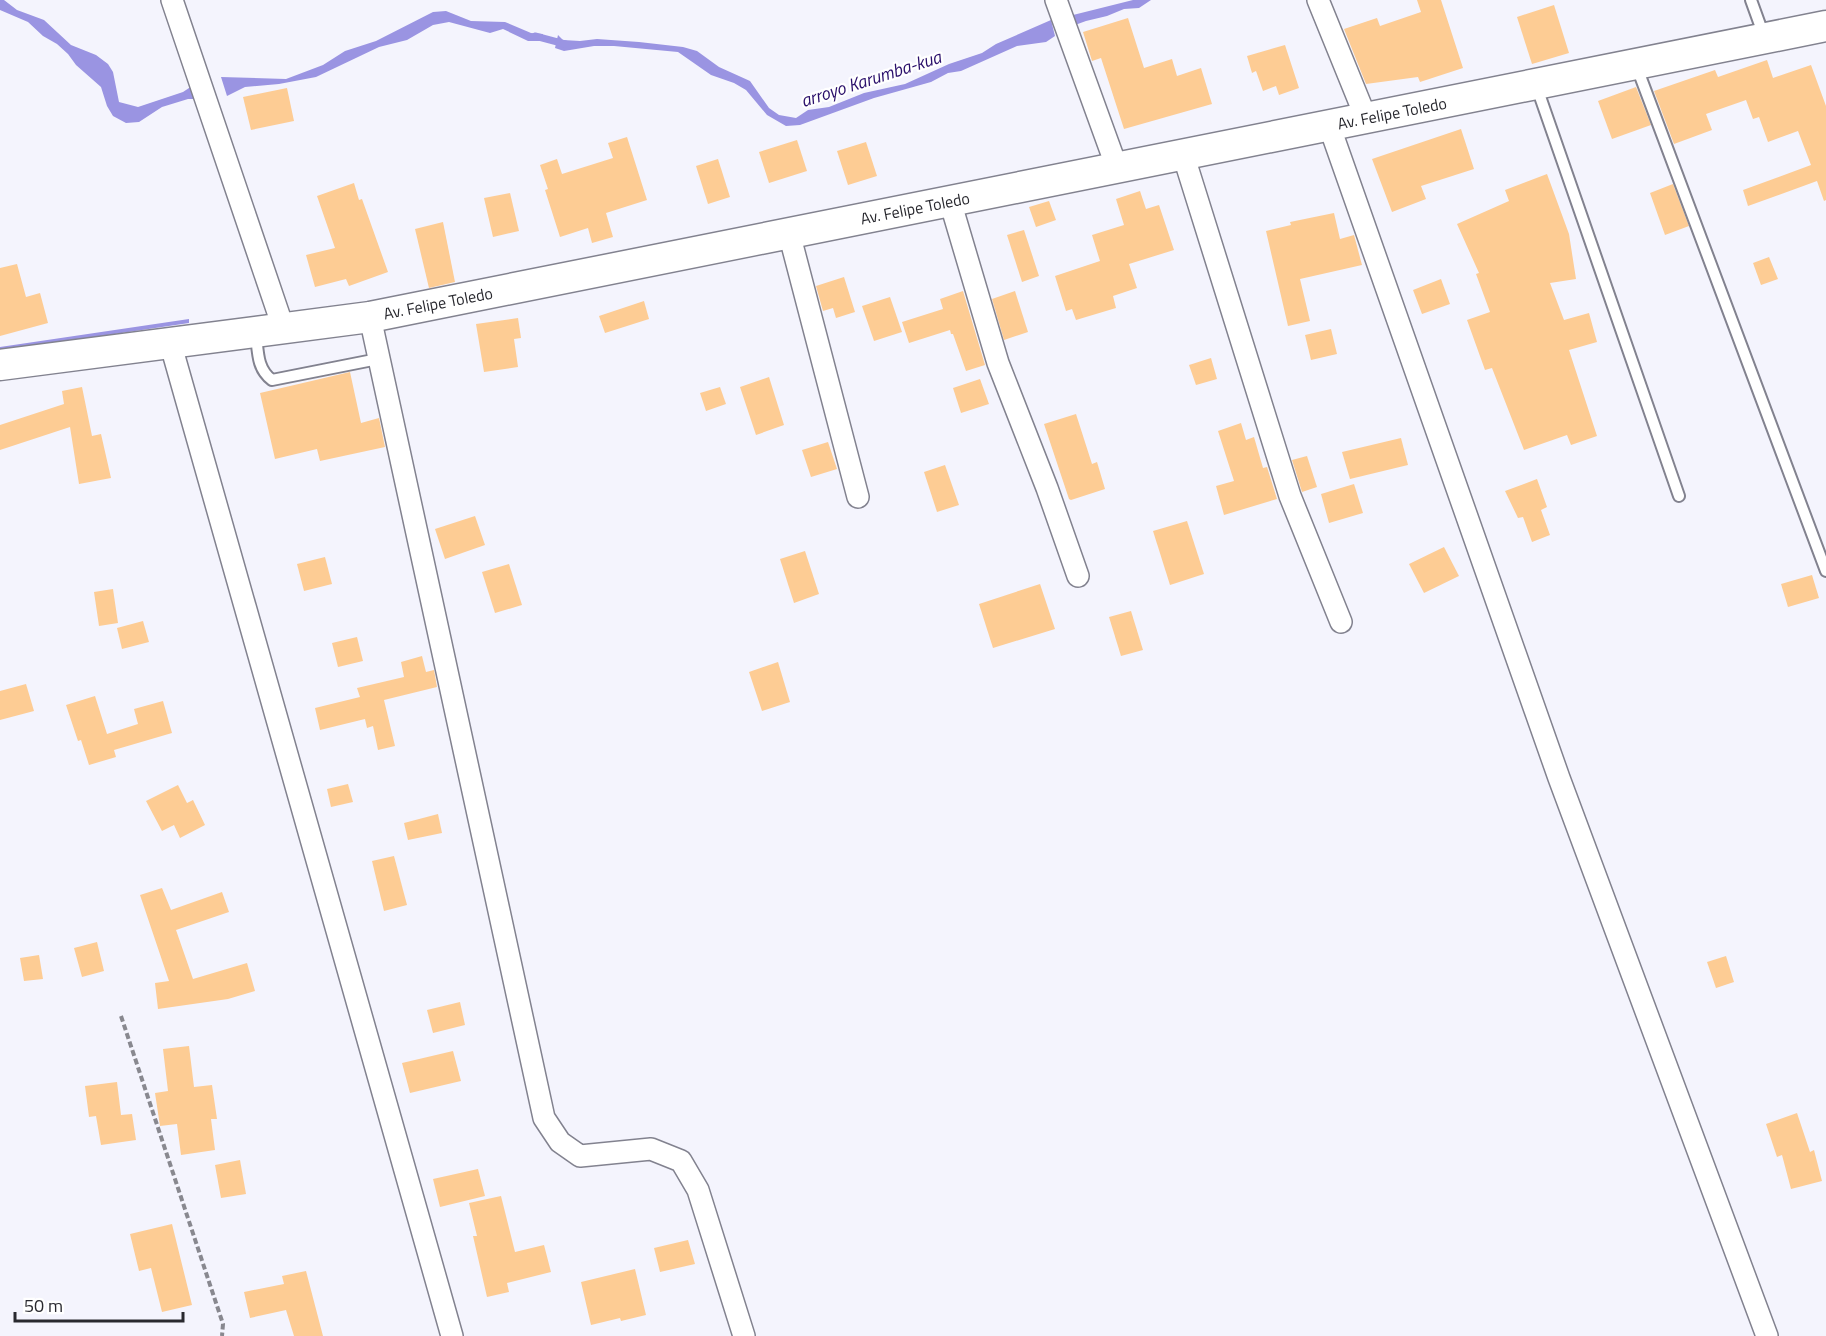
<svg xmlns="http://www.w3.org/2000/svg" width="1826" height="1336" font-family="'Titillium Web',sans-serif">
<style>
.water{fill:#9a94e2}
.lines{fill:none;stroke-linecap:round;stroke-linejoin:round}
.stream{stroke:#9a94e2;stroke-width:7}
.building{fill:#fdcc94}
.lane-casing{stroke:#82828f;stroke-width:14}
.street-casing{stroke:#82828f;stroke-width:24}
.secondary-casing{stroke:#82828f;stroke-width:33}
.path{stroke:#88888f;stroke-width:4;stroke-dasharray:6 3;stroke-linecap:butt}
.lane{stroke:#fff;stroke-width:10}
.street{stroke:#fff;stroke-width:21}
.secondary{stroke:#fff;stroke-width:30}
.labels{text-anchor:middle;stroke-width:4.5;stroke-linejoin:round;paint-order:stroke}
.street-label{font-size:16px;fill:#29292f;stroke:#fff}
.water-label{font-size:18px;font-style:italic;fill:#290e6a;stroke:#fff}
</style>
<rect width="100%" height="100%" fill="#f4f4fd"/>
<g class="water">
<polygon points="0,0 4,0 17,10 44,20 71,45 96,55 108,64 113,72 119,102 138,107 183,92 192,86 196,99 188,99 162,107 139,122 126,123 113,116 107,106 101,87 76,65 68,54 57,44 43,36 28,22 0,10"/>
<polygon points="1133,0 1151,0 1139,8 1124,9 1107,16 1086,21 1075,25 1073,15"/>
<polygon points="446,11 471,21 505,22 531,33 543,34 542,41 528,41 503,29 490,33 449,22 433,25 407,40 379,47 316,77 279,84 245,87 227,96 221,77 286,79 323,65 345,51 376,41 433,12"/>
<polygon points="1051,20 1055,36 1046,42 1017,46 961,71 948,73 931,82 874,98 800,125 786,126 767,115 746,90 734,83 711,75 678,52 614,46 594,46 564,51 555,48 558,35 563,40 580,41 597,39 639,42 683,47 697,51 719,67 750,81 769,108 779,115 796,118 808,110 829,107 864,93 905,84 949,64 982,53 996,44"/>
<polygon points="189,319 189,323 0,351 0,347"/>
</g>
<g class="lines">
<polyline class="stream" points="535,36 565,44"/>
</g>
<g class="building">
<polygon points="1417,0 1441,0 1463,68 1420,82 1418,77 1366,84 1344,29 1377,18 1380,26 1421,12"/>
<polygon points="1554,5 1569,53 1532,64 1517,17"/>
<polygon points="1128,18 1144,68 1172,59 1177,76 1201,68 1212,104 1124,129 1101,58 1092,61 1083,32"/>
<polygon points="1285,45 1299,88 1279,95 1276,86 1263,91 1256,71 1252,73 1247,56"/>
<polygon points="1767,60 1773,78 1811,65 1826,106 1826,200 1824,201 1817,181 1748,206 1743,190 1811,165 1798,131 1768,142 1759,117 1753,119 1746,100 1706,114 1712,130 1674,144 1654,91 1715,70 1718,77"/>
<polygon points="1636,87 1651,125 1612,139 1598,101"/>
<polygon points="287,88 294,121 251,130 243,97"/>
<polygon points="1461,129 1474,169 1421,186 1426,199 1392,212 1372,159"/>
<polygon points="627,137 647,200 606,213 613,237 592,243 588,228 560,237 545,190 548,189 540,165 557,159 562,174 613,158 608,143"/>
<polygon points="797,140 807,171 769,183 759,152"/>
<polygon points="866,142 877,176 848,185 837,151"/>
<polygon points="718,159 730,197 708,204 696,166"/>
<polygon points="1547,174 1569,234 1576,279 1550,283 1564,320 1589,313 1597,342 1569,350 1597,436 1571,445 1567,435 1524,450 1492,368 1485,370 1467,320 1490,312 1476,274 1479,273 1457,224 1509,201 1505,190"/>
<polygon points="354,183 359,200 362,199 388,272 349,286 346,279 315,287 306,255 335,248 317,196"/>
<polygon points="1673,184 1689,226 1665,235 1650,193"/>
<polygon points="1140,191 1146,209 1159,205 1174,250 1129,264 1137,288 1113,296 1116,308 1076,320 1072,309 1066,311 1055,276 1100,261 1092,235 1124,225 1116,199"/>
<polygon points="510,193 519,231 493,237 484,198"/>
<polygon points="1049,201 1056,220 1036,227 1029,207"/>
<polygon points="1334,213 1340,239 1354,235 1362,265 1300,279 1310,321 1288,326 1266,231 1291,225 1290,222"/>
<polygon points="443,222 455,282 429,288 415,229"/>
<polygon points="1024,230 1039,276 1022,282 1007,235"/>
<polygon points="1769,257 1778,279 1761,285 1753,263"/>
<polygon points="17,264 26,297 40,293 48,323 0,336 0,268"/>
<polygon points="844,277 855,312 836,318 833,308 823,311 816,286"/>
<polygon points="1441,279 1450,304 1422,314 1413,290"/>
<polygon points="963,291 985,365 966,371 953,334 951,334 950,330 909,343 902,322 943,309 940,299"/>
<polygon points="1015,291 1028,332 1004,340 992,299"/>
<polygon points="890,297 902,332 874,341 862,306"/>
<polygon points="644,301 649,319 605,333 599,316"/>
<polygon points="518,318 521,338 514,339 518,367 484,372 476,324"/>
<polygon points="1331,329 1337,354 1311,360 1305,335"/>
<polygon points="1211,358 1217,379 1196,385 1189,365"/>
<polygon points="350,372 361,423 379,418 385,447 320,461 317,449 275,459 260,393"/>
<polygon points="769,377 784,425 756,435 740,387"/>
<polygon points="980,379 989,404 961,413 953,388"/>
<polygon points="82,387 92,436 101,434 111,478 79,484 70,427 0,450 0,425 64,404 62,391"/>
<polygon points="720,387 726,404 706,411 700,393"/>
<polygon points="1076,414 1092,464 1097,462 1105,489 1071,500 1069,499 1044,424"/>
<polygon points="1241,423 1246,440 1254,437 1263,468 1267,467 1277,499 1224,515 1216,486 1234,481 1218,431"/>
<polygon points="1401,438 1408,465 1350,479 1342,452"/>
<polygon points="828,442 837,469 811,477 802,450"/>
<polygon points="1307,456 1317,487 1302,492 1292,460"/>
<polygon points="945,465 959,505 937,512 924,472"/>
<polygon points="1537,479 1547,507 1541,510 1550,535 1532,542 1523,517 1518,518 1505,491"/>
<polygon points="1354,484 1363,513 1329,523 1321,494"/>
<polygon points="475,516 485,545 445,559 435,529"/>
<polygon points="1187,521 1204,574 1170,585 1153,531"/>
<polygon points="1444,547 1459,576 1424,593 1409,564"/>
<polygon points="805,551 819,594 794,603 780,559"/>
<polygon points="325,557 332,584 304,591 297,564"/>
<polygon points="509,564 522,605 495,613 482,572"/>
<polygon points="1812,575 1819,598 1788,607 1781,584"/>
<polygon points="1040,584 1055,629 993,648 979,604"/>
<polygon points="113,589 118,623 99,626 94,592"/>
<polygon points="1131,611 1143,650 1121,656 1109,617"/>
<polygon points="143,621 149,642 122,649 117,628"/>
<polygon points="357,637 363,661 338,667 332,643"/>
<polygon points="422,656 426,672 434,670 437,687 384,700 395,746 378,750 373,726 367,728 365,719 320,730 315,708 360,697 357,688 404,677 401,662"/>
<polygon points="778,662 790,702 762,711 749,672"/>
<polygon points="26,684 34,711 0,720 0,691"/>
<polygon points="95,696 107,734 138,724 134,709 163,701 172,733 114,750 116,757 89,765 81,740 78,741 66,705"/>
<polygon points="348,784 353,802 331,807 327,789"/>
<polygon points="178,785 187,803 193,800 205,825 180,838 174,825 162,831 146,801"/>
<polygon points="438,814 442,833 408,840 404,823"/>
<polygon points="394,856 407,905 384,911 372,861"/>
<polygon points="162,888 171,910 222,892 229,912 176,930 193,979 247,963 255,991 228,999 158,1009 155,983 169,981 140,895"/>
<polygon points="97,942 104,971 82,977 74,948"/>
<polygon points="39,955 43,979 24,981 20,958"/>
<polygon points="1726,956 1734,982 1716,988 1707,962"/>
<polygon points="460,1002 465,1025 433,1033 427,1010"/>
<polygon points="189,1046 194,1087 212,1085 217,1119 211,1119 215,1150 181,1155 177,1124 160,1126 155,1093 168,1091 163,1049"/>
<polygon points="453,1051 461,1081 410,1093 402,1063"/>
<polygon points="117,1082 121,1115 132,1114 136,1140 101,1145 96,1116 89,1117 85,1086"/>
<polygon points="1797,1113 1810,1152 1814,1150 1822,1181 1791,1189 1782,1155 1777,1157 1766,1124"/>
<polygon points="240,1160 246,1194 221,1198 215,1165"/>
<polygon points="478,1169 485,1196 440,1207 433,1179"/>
<polygon points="501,1196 515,1252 544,1245 551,1272 507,1283 509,1292 487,1297 473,1236 477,1236 469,1203"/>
<polygon points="172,1224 192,1305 162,1312 151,1268 139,1271 130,1234"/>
<polygon points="688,1240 695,1264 660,1272 654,1248"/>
<polygon points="635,1269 646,1315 621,1321 620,1318 591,1325 581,1282"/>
<polygon points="306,1271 323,1336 294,1336 286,1310 250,1318 244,1292 284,1284 282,1276"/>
</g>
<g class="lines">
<defs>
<g id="lane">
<polyline points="1751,0 1764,36"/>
<polyline points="1636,65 1826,571"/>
<polyline points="1536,85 1679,496"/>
<path d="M256,334C258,352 257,369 272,380L378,359"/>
</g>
<g id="street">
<polyline points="172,0 283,327"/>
<polyline points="1056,0 1117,168"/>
<polyline points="1318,0 1366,118"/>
<polyline points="1329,125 1559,778 1767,1336"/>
<polyline points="1183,154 1290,496 1341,622"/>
<polyline points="950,201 998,363 1047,488 1078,576"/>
<polyline points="789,233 858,497"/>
<polyline points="370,317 544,1118 560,1142 580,1156 651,1149 681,1161 698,1190 744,1336"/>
<polyline points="170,342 452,1336"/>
</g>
<polyline id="secondary" points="0,365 370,317 1826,26"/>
</defs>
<use href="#lane" class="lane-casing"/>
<use href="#street" class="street-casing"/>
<use href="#secondary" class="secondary-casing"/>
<polyline class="path" points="121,1016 223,1324 222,1336"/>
<use href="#lane" class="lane"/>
<use href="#street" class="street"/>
<use href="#secondary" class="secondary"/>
</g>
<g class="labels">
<g class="street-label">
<text transform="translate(1392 113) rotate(-11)" y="6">Av. Felipe Toledo</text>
<text transform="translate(915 208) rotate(-11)" y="6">Av. Felipe Toledo</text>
<text transform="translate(438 303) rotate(-11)" y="6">Av. Felipe Toledo</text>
</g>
<g class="water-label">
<text transform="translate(871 79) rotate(-18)" y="6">arroyo Karumba-kua</text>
</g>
</g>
<path d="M15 1312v9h168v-9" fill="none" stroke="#29292f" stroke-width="3"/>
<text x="24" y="1312" font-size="18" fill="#29292f" stroke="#ffffff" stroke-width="4.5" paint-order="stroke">50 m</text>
</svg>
